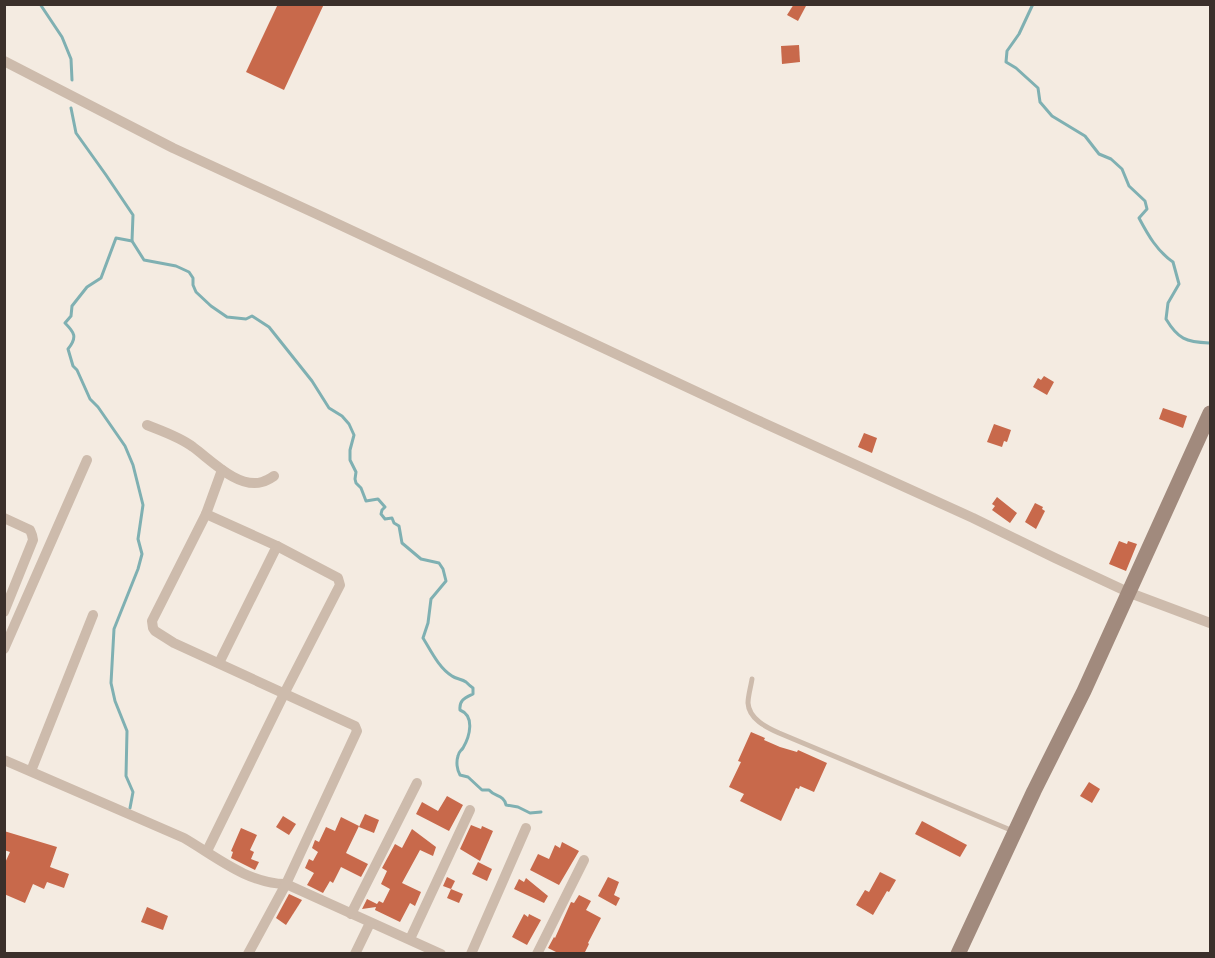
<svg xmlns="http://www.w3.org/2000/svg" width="1215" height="958" font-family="Raleway,sans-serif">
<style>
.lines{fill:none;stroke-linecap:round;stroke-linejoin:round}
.stream{stroke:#7fb0b2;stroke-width:3}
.building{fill:#c8694b}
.lane{stroke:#cdbbac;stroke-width:5}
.street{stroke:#cdbbac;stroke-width:10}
.secondary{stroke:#a18a7d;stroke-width:15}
</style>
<rect width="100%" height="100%" fill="#f4ebe1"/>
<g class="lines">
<g class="stream">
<polyline points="40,4 62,37 71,59 72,80"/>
<path d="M1033,4L1019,34L1007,51L1006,62L1016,68L1038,88L1040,102L1052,116L1085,136L1099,154L1111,159L1122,169L1129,186L1145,201L1147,209L1139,218C1148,235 1157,251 1173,262L1179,284L1168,303L1166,319C1178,339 1186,342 1209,343"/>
<path d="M71,108L76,133L106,175L133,215L132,241L144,260L176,266L189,272L193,278V285L196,292L211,306L227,317L246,319L252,316L269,327L312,381L329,408L342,416L349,424L354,435L350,450V460L356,472L355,479L356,483L361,488L366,501L378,499L385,507L382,510L381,514L385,519L392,518L394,523L399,526L402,543L421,559L439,563L443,569L446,581L431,599L428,623L423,638C431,651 439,668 452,676C456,679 462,679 466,682C468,684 470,686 473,688V694C465,698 459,700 460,710C475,716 470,736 463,748C460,752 459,751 458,756C456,762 457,770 460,775L468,777L482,790H489C495,797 504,795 506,805L518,807L530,813L541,812"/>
<path d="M130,808L133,792L126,776L127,731L115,701L111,683L114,629L138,569L142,554L138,539L143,505L133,465L125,446L98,407L90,399L77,370L73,366L68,349C78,337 74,332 65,323L71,316L72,306L87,287L101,278L116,238L132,241"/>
</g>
</g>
<g class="building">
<polygon points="278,4 324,4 284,90 246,72"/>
<polygon points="794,4 807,4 798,21 787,15"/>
<polygon points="799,45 800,62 782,64 781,46"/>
<polygon points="1044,376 1054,382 1047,395 1033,387 1038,378 1041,380"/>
<polygon points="1163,408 1187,416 1183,428 1159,419"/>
<polygon points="994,424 1011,430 1007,442 1004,441 1002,447 987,442"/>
<polygon points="864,433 877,438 872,453 858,447"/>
<polygon points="997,497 1017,513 1010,523 992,510 995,506 992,504"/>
<polygon points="1035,503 1043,507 1042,509 1045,511 1036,529 1025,522"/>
<polygon points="1119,541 1127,544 1128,541 1137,544 1126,571 1109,564"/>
<polygon points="751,732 765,738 764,740 780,747 797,752 798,750 827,763 814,792 800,786 799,789 796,788 781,821 740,801 744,794 729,787 741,762 738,761"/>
<polygon points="1089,782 1100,789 1092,803 1080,796"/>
<polygon points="447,796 463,805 449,831 416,814 422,802 438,811"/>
<polygon points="365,814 379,820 374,833 359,827"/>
<polygon points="283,816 296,824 289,835 276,827"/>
<polygon points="341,817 359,826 346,853 368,864 361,877 341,867 333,883 330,881 323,893 307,885 314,873 305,868 309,859 313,861 318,852 312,848 315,840 319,842 326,827 335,831"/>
<polygon points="922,821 967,845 960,857 915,834"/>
<polygon points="471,825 481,829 482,826 493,831 480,861 460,849"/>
<polygon points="241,828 257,835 250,850 254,852 251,859 259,862 255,870 231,858 233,852 231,851"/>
<polygon points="412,829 436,847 433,856 420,850 402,883 421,892 415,906 410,903 400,922 375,910 376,907 362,909 367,899 377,904 379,901 383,903 390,889 381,884 387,871 382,868 395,844 402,848"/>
<polygon points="4,831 57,847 50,867 69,874 64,888 47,882 44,889 33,884 25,903 4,894 4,865 10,852 4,850"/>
<polygon points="562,842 579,851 559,885 530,870 538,854 549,859 555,845 560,848"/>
<polygon points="478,862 492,869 487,881 472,874"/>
<polygon points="880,872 896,880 889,892 887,891 873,915 856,905 865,890 869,892"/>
<polygon points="447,877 455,881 451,889 463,894 459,903 447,898 451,889 443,886"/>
<polygon points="608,877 619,882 614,895 620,898 616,906 598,896"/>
<polygon points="526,878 548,896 544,903 514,889 519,879 524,882"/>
<polygon points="289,894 302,900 286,925 276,918"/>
<polygon points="579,895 591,901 586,910 601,918 588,943 589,944 584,954 560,954 548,948 554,937 555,938 571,902 574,903"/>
<polygon points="147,907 168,916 163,930 141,922"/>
<polygon points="524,914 528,917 529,914 541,920 527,945 512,937"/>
</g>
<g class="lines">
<path class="lane" d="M752,679C751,686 748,696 748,703C749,719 766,727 779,733L1013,831"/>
<g class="street">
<polyline points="4,61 173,148 323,217 755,419 973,518 1055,558 1130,593 1210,623"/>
<path d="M147,425C162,431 180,437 193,447C211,460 238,489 262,482C266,481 271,478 274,476"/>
<polyline points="206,514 222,470"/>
<polyline points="4,518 30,530 32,535 33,540 4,612"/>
<polyline points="4,649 87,460"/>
<polyline points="219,663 277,546"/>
<path d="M4,760L184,838C215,856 248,884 286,884L441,954"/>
<polyline points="31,771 93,615"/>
<polyline points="207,851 284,694 340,585 338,578 277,546 206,514 152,621 153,628 155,631 174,643 355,726 357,731 286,884 248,954"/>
<polyline points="351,914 417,783"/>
<polyline points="410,939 470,810"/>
<polyline points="355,954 370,923"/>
<polyline points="471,954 526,828"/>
<polyline points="537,954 584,860"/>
</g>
<polyline class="secondary" points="958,954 1034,791 1084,691 1210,413"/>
</g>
<rect width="1215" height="958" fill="none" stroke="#3b302b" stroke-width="12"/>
</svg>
